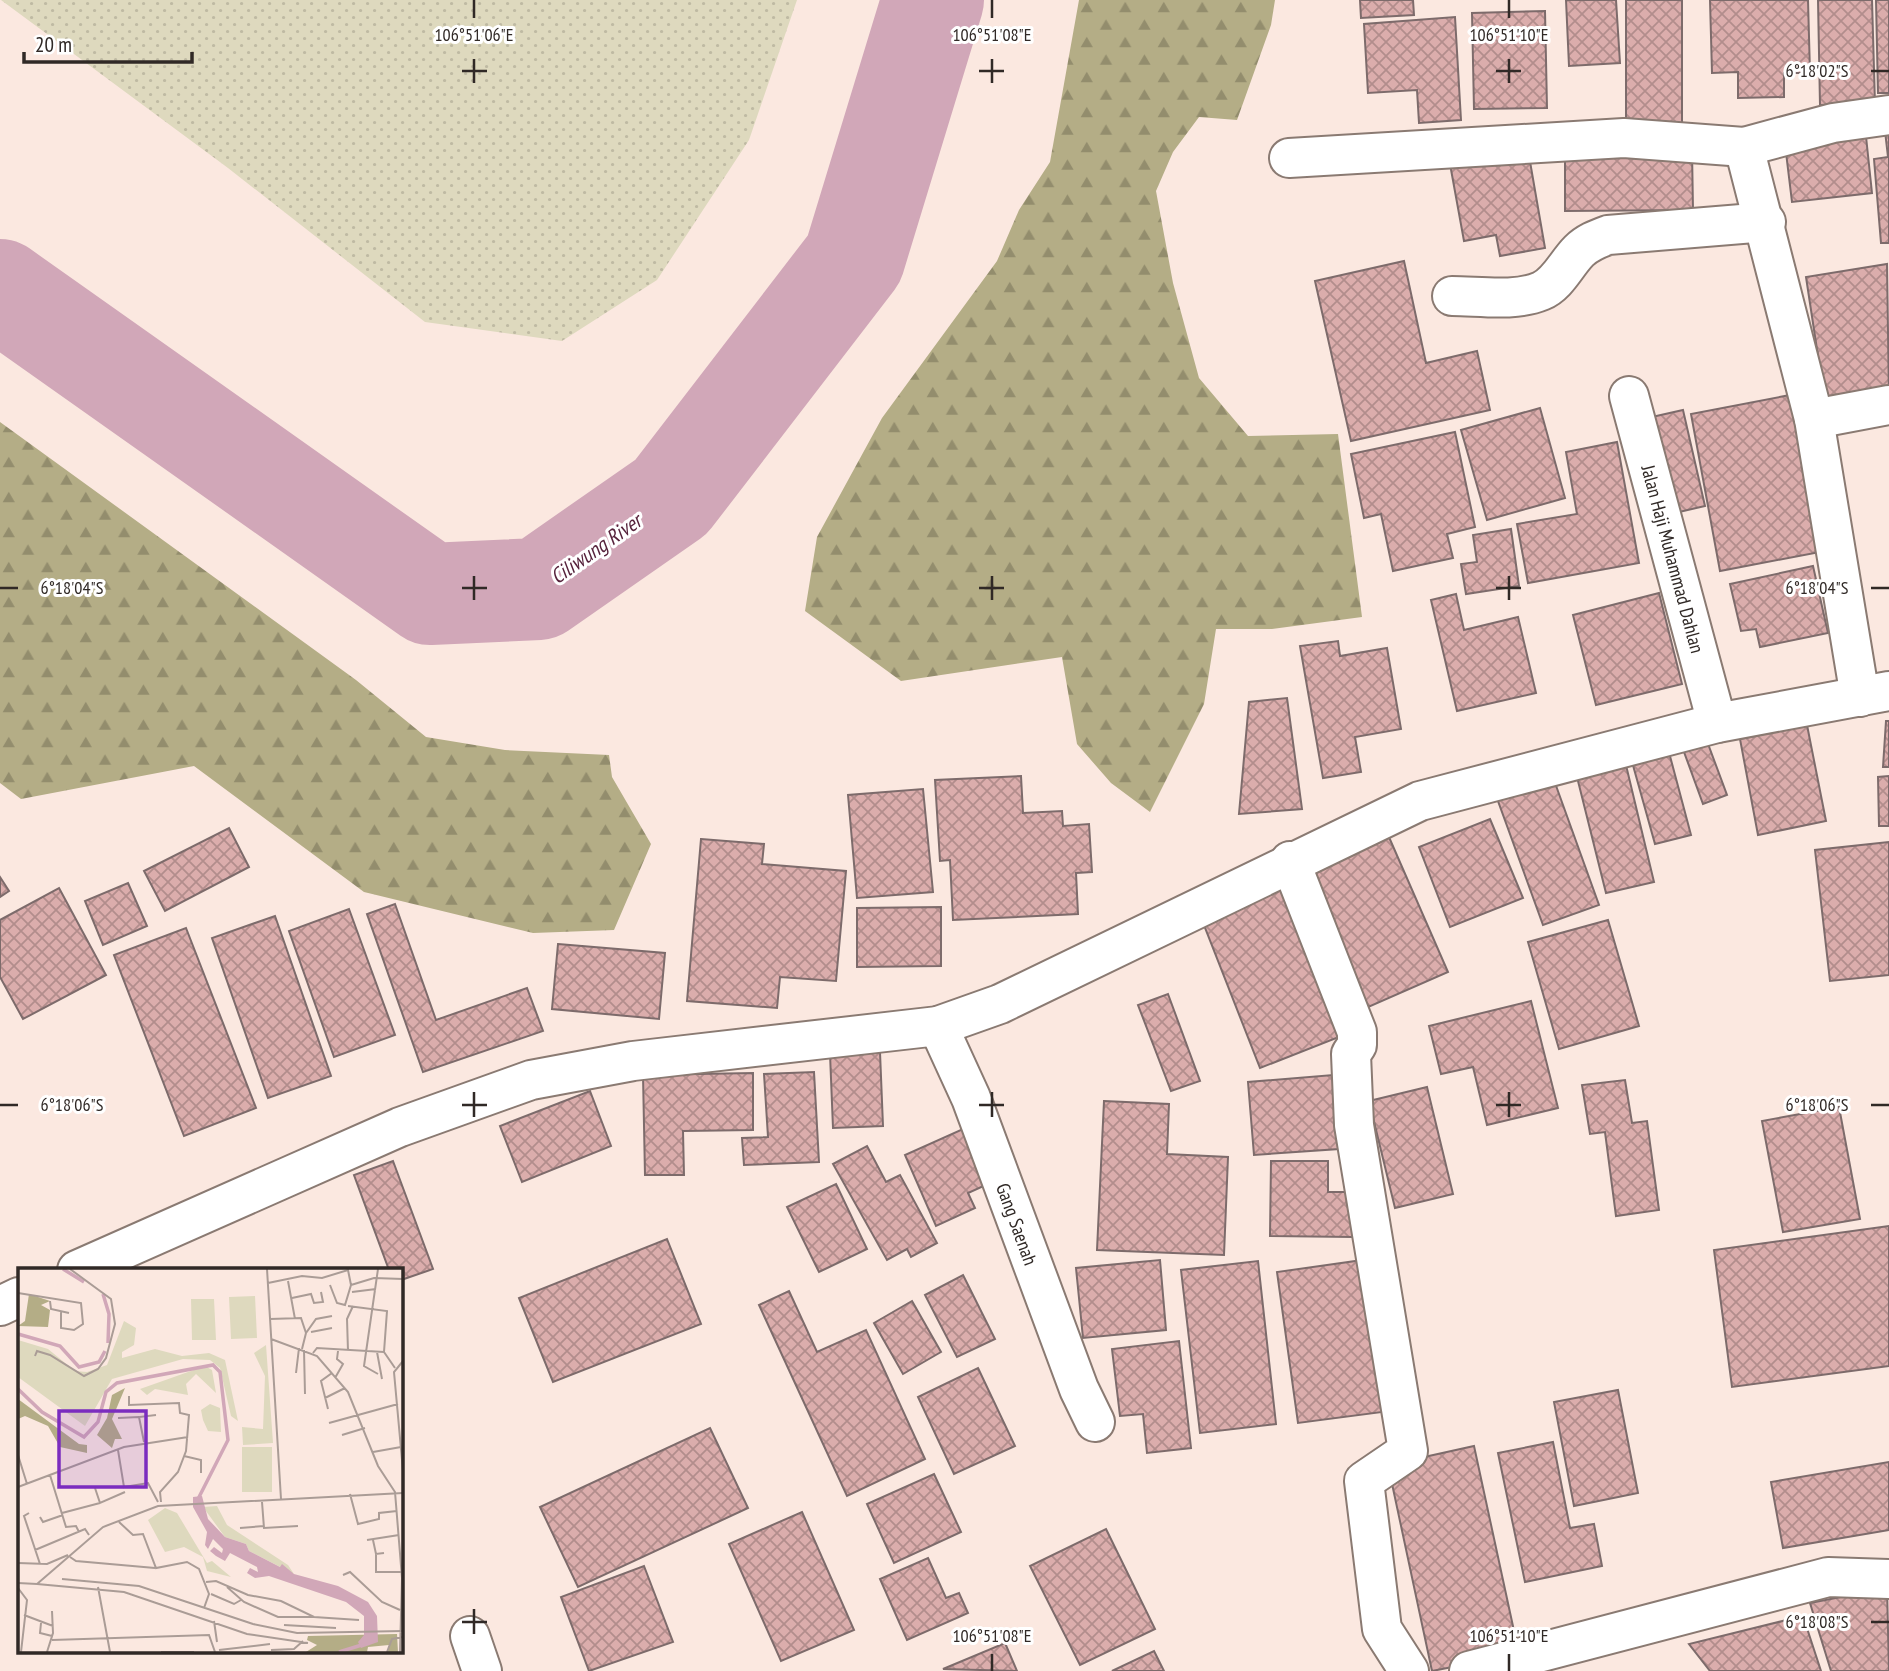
<svg xmlns="http://www.w3.org/2000/svg" width="1889" height="1671" font-family="'PT Sans Narrow',sans-serif">
<style>
.grass{fill:url(#grass-dots)}
.forest{fill:url(#forest-firs)}
.lines{fill:none;stroke-linecap:round;stroke-linejoin:round}
.river{stroke:#d1a7b8;stroke-width:102}
.building{fill:url(#building-cross-hatch);stroke:#7d6b6b;stroke-width:2}
.minor-casing{stroke:#8a7a72;stroke-width:42}
.minor{stroke:#fff;stroke-width:38}
.ticks{fill:none;stroke:#302926;stroke-width:2.5}
.labels{text-anchor:middle;stroke-width:6;stroke-linejoin:round;paint-order:stroke}
.street-label{font-size:19px;fill:#302926;stroke:#fff}
.water-label{font-size:21px;font-style:italic;fill:#56223b;stroke:#fff}
.inset-river{fill:none;stroke:#d1a7b8;stroke-width:3.5}
.inset-road{fill:none;stroke:#aa9c96;stroke-width:2}
.view{fill:#7b2cbf;fill-opacity:0.15;stroke:#7b2cbf;stroke-width:3.5}
.inset-edge{fill:none;stroke:#302926;stroke-width:3.5}
.ticks-label{font-size:18px;text-anchor:middle;fill:#302926;stroke:#fff;stroke-width:6;stroke-linejoin:round;paint-order:stroke}
</style>
<defs>
<pattern id="grass-dots" width="8" height="8" patternUnits="userSpaceOnUse" patternTransform="scale(1.75)"><rect width="8" height="8" fill="#ded9be"/><path d="M2 2h.1M6 6h.1" fill="none" stroke="#bfbaa3" stroke-width="1.8" stroke-linecap="round"/></pattern>
<pattern id="forest-firs" width="22" height="20" patternUnits="userSpaceOnUse" patternTransform="scale(1.75)"><rect width="22" height="20" fill="#b4ad86"/><path d="M5 1l3.5 6h-7zM16 11l3.5 6h-7z" fill="#938d6d"/></pattern>
<pattern id="building-cross-hatch" width="8" height="8" patternUnits="userSpaceOnUse" patternTransform="scale(1.75)"><rect width="8" height="8" fill="#dbadac"/><path d="M0 0l8 8M0 8l8-8" fill="none" stroke="#b28d8c"/></pattern>
</defs>
<rect width="100%" height="100%" fill="#fbe8e0"/>
<polygon class="grass" points="1,0 797,0 749,140 657,280 562,341 425,322 228,168"/>
<g class="forest">
<polygon points="1079,0 1275,0 1271,25 1237,120 1199,117 1173,152 1156,191 1173,283 1199,378 1248,436 1338,434 1362,617 1272,629 1216,629 1204,704 1150,812 1111,783 1077,744 1062,657 901,681 805,611 817,537 882,418 997,261 1019,210 1050,162"/>
<polygon points="0,422 356,680 426,737 505,750 609,755 612,777 651,844 614,930 533,933 364,892 194,766 21,799 0,783"/>
</g>
<g class="lines">
<polyline class="river" points="0,290 430,594 539,589 671,497 854,259 933,0"/>
</g>
<g class="building">
<polygon points="1360,0 1413,0 1414,15 1361,18"/>
<polygon points="1566,0 1616,0 1620,63 1569,66"/>
<rect x="1626" y="0" width="56" height="123"/>
<polygon points="1710,0 1808,0 1810,73 1784,73 1784,97 1738,98 1738,72 1712,73"/>
<polygon points="1818,0 1872,0 1875,104 1820,105"/>
<polygon points="1876,0 1889,0 1889,93 1878,93"/>
<polygon points="1545,11 1547,108 1474,109 1472,13"/>
<polygon points="1455,17 1461,120 1419,123 1417,90 1368,93 1364,24"/>
<polygon points="1865,127 1872,193 1792,202 1784,136"/>
<polygon points="1885,131 1889,131 1889,243 1881,243 1874,159 1888,157"/>
<polygon points="1528,150 1545,248 1500,256 1496,235 1464,241 1450,164"/>
<polygon points="1692,150 1693,210 1565,211 1565,151"/>
<polygon points="1404,261 1426,363 1477,351 1490,410 1351,441 1315,281"/>
<polygon points="1887,264 1889,399 1826,409 1806,277"/>
<polygon points="1790,395 1820,552 1720,571 1691,414"/>
<polygon points="1540,408 1565,498 1487,520 1461,430"/>
<polygon points="1683,410 1705,506 1666,515 1643,419"/>
<polygon points="1455,432 1475,527 1447,534 1453,558 1393,571 1381,514 1364,518 1351,454"/>
<polygon points="1617,442 1639,563 1528,583 1517,524 1577,514 1566,452"/>
<polygon points="1511,529 1519,586 1466,594 1461,564 1477,562 1473,535"/>
<polygon points="1813,566 1828,633 1760,647 1756,629 1741,631 1730,584"/>
<polygon points="1659,593 1682,684 1596,705 1573,615"/>
<polygon points="1456,594 1464,630 1518,617 1536,693 1457,711 1431,600"/>
<polygon points="1338,641 1340,656 1387,648 1401,729 1355,737 1361,772 1323,778 1300,646"/>
<polygon points="1287,698 1302,809 1239,814 1249,702"/>
<polygon points="1886,721 1889,721 1889,767 1883,767"/>
<polygon points="1807,725 1826,821 1758,835 1740,739"/>
<polygon points="1704,733 1727,795 1703,804 1680,741"/>
<polygon points="1666,741 1691,835 1655,844 1629,751"/>
<polygon points="1625,761 1654,882 1606,893 1576,773"/>
<polygon points="1550,769 1599,905 1543,925 1494,790"/>
<polygon points="1021,776 1023,813 1062,811 1063,826 1089,824 1092,872 1076,873 1078,914 953,920 950,860 940,861 935,780"/>
<polygon points="1889,776 1889,826 1879,826 1878,777"/>
<polygon points="923,789 933,892 857,898 848,795"/>
<polygon points="1490,819 1523,898 1450,927 1419,847"/>
<polygon points="229,828 249,867 165,911 144,871"/>
<polygon points="1385,828 1448,972 1366,1008 1302,864"/>
<polygon points="701,839 764,844 762,864 846,871 836,981 780,977 777,1008 687,1001"/>
<polygon points="1889,842 1889,975 1830,981 1815,850"/>
<polygon points="0,877 9,891 0,897"/>
<polygon points="128,883 147,926 103,945 85,901"/>
<polygon points="1285,886 1344,1035 1260,1068 1202,920"/>
<polygon points="59,888 106,975 23,1019 0,977 0,920"/>
<polygon points="395,904 436,1020 527,988 543,1031 423,1072 367,914"/>
<polygon points="941,907 941,966 857,967 857,908"/>
<polygon points="349,909 395,1035 334,1057 289,931"/>
<polygon points="275,916 331,1076 268,1098 212,938"/>
<polygon points="1608,920 1639,1026 1559,1049 1528,942"/>
<polygon points="186,928 256,1108 184,1136 114,955"/>
<polygon points="558,944 665,953 659,1019 552,1009"/>
<polygon points="1168,994 1200,1081 1171,1091 1138,1005"/>
<polygon points="1531,1001 1558,1108 1487,1125 1473,1067 1441,1074 1429,1026"/>
<polygon points="880,1052 883,1126 833,1128 830,1054"/>
<polygon points="814,1072 819,1162 744,1165 742,1138 768,1137 764,1074"/>
<polygon points="753,1073 753,1130 683,1131 684,1175 645,1175 643,1075"/>
<polygon points="1333,1075 1339,1149 1254,1155 1248,1082"/>
<polygon points="1625,1080 1632,1123 1647,1121 1659,1210 1616,1216 1605,1132 1590,1134 1582,1085"/>
<polygon points="1427,1087 1453,1194 1395,1208 1369,1101"/>
<polygon points="590,1091 611,1146 522,1182 500,1126"/>
<polygon points="1104,1101 1169,1104 1167,1154 1228,1157 1224,1255 1097,1250"/>
<polygon points="1839,1107 1860,1219 1783,1232 1762,1121"/>
<polygon points="963,1129 988,1184 968,1193 975,1208 936,1226 905,1155"/>
<polygon points="867,1146 886,1182 900,1175 937,1243 911,1257 907,1249 887,1260 833,1164"/>
<polygon points="393,1161 433,1269 401,1280 401,1270 389,1270 354,1175"/>
<polygon points="1271,1161 1328,1161 1328,1192 1352,1192 1352,1237 1270,1236"/>
<polygon points="836,1184 867,1249 819,1272 787,1207"/>
<polygon points="1889,1226 1889,1366 1732,1387 1714,1250"/>
<polygon points="667,1239 701,1324 553,1382 519,1298"/>
<polygon points="1370,1259 1390,1411 1298,1423 1277,1272"/>
<polygon points="1160,1260 1166,1330 1083,1338 1076,1268"/>
<polygon points="1258,1261 1276,1424 1200,1433 1181,1270"/>
<polygon points="963,1275 995,1339 957,1357 925,1295"/>
<polygon points="789,1291 817,1352 866,1330 925,1459 847,1496 759,1305"/>
<polygon points="912,1301 941,1352 903,1374 874,1323"/>
<polygon points="1179,1341 1191,1448 1147,1453 1143,1414 1120,1416 1112,1349"/>
<polygon points="978,1368 1015,1446 954,1474 918,1397"/>
<polygon points="1618,1390 1638,1493 1574,1506 1554,1402"/>
<polygon points="710,1428 748,1508 578,1587 540,1507"/>
<polygon points="1553,1442 1570,1528 1594,1524 1602,1566 1525,1582 1498,1453"/>
<polygon points="1474,1446 1519,1654 1432,1671 1388,1465"/>
<polygon points="1889,1462 1889,1530 1783,1548 1771,1482"/>
<polygon points="934,1474 961,1532 894,1563 867,1504"/>
<polygon points="802,1512 854,1630 781,1661 729,1544"/>
<polygon points="1106,1529 1155,1629 1080,1665 1030,1566"/>
<polygon points="928,1558 946,1598 959,1593 968,1613 907,1640 880,1579"/>
<polygon points="644,1566 673,1642 589,1671 561,1597"/>
<polygon points="1887,1588 1889,1671 1831,1671 1810,1603"/>
<polygon points="1803,1616 1821,1671 1710,1671 1689,1644"/>
<polygon points="1005,1643 1017,1671 943,1669"/>
<polygon points="1154,1651 1164,1671 1112,1671"/>
</g>
<g class="lines">
<defs>
<g id="minor">
<polyline points="1289,158 1624,138 1744,147"/>
<path d="M1452,296C1479,296 1515,302 1541,291C1558,284 1566,264 1579,251C1587,243 1597,239 1608,235L1766,222"/>
<polyline points="1629,396 1717,723"/>
<polyline points="1814,419 1889,405"/>
<polyline points="1860,697 1814,419 1744,147 1833,123 1889,115"/>
<polyline points="1290,861 1357,1032 1357,1045 1351,1054 1354,1125 1408,1451 1364,1481 1382,1629 1409,1671"/>
<polyline points="938,1026 971,1098 1079,1389 1095,1422"/>
<polyline points="77,1270 400,1127 531,1080 633,1061 938,1026 1000,1004 1420,801 1717,723 1889,691"/>
<polyline points="0,1306 19,1297"/>
<polyline points="470,1636 482,1671"/>
<polyline points="1469,1671 1828,1577 1889,1579"/>
</g>
</defs>
<use href="#minor" class="minor-casing"/>
<use href="#minor" class="minor"/>
</g>
<path class="ticks" d="M474,0V18M992,0V18M1509,0V18M474,59V83M992,59V83M1509,59V83M462,71H487M979,71H1004M1496,71H1521M1871,71H1889M474,576V600M992,576V600M1509,576V600M0,588H18M462,588H487M979,588H1004M1496,588H1521M1871,588H1889M474,1092V1117M992,1092V1117M1509,1092V1117M0,1105H18M462,1105H487M979,1105H1004M1496,1105H1521M1871,1105H1889M474,1609V1634M462,1622H487M1871,1622H1889M992,1654V1671M1509,1654V1671"/>
<g class="labels">
<g class="street-label">
<text transform="translate(1673 559) rotate(75)" y="7">Jalan Haji Muhammad Dahlan</text>
<text transform="translate(1017 1224) rotate(70)" y="7">Gang Saenah</text>
</g>
<g class="water-label">
<text transform="translate(596 549) rotate(-35)" y="7">Ciliwung River</text>
</g>
</g>
<g transform="translate(18 1268)">
<rect width="385" height="385" fill="#fbe8e0"/>
<path d="M237,28L239,70L213,71L211,29ZM173,31H196L198,72H174ZM106,53L118,60L116,77L104,84V90L137,81L164,88L191,85L207,92L220,153L213,148L202,100L192,92L165,91L94,111L67,158L0,109V72L30,81L57,103L69,104L89,97ZM187,98L194,102L198,125L178,106L168,116L170,127L137,121L129,127L122,121ZM192,136L202,140L203,164L190,163L185,152L183,142ZM199,238L209,257L270,297L276,306L231,283L228,276L207,269L185,239ZM147,240L159,245L189,295L194,293L213,309L189,303L185,289L166,279L147,284L130,252Z" fill="#ded9be"/>
<path d="M11,26L32,33L23,37L32,42L30,59L0,58L7,53ZM107,120L94,151L104,171H97L94,180L79,167L89,150L94,127ZM0,131L61,176L69,177V185L42,179L30,158L7,148L0,151ZM379,366L380,384H370L371,377L350,379L349,384H288L299,377L289,372L290,368Z" fill="#b4ad86"/>
<path d="M248,77L255,175L225,177L224,159L245,161L247,108L236,85Z" fill="#ded9be"/>
<path d="M224,179H254V224H224Z" fill="#ded9be"/>
<path d="M184,228L190,251L207,269L228,276L231,283L262,299L264,296L276,306L320,318L350,334L359,348L360,374L343,380L340,374L346,367V348L328,334L251,308L237,310L229,305L232,300L240,304L239,299L212,285L207,293L198,288L192,283L196,279L204,285L205,281L195,271L190,281L187,277L189,264L175,239V229Z" fill="#d1a7b8"/>
<path class="inset-river" d="M45,1L66,14M85,26L91,46L90,75M0,66L42,78L61,99L81,94L87,83M0,121L24,144L66,169L80,154L88,124L99,115L195,97L202,104L210,172L179,233M321,384L347,376"/>
<path class="inset-road" d="M249,1L263,231M270,13L277,51M250,15L284,8L304,10L330,2L333,17M312,17L319,35L327,37L333,17M333,17L356,10L385,11M334,24L358,21M0,25L63,35L65,56L56,62L43,60V44M274,30L293,26L296,35L305,34L303,24M32,33L33,41L51,45M330,38L369,43L366,84L377,100M252,51L283,50L288,65L284,81M293,64L314,60M288,65L298,51L314,48M253,71L299,88L330,124L360,198L377,224L384,310L382,384M286,82L287,126M330,83L329,51L335,38M359,84L364,111M295,85L299,80L366,84M17,88L19,83L32,87L66,108L80,101L88,90L97,56L93,31L52,1M385,93L376,104L385,203M278,105L281,80M360,106L346,98L360,1M317,110L325,96L319,91L320,83M111,128V137L161,135L162,145L171,147L168,183L160,204L142,224L143,234M307,130L327,120M310,141L303,113L314,105M100,150L121,149M311,155L380,136M324,167L347,160M126,174L121,149L138,147M100,182L106,219L130,215L140,234M355,184L383,179M0,187L9,216M166,188L183,192V205M32,207L48,259L58,258L61,264M0,219L106,179L170,169M77,220L82,235L107,224M332,226L340,256L361,251V245L379,243M244,234L246,260L280,258M11,245L6,248L22,296M44,245L82,235M22,249L25,254L45,247M101,254L115,267L125,266L138,300L169,294L181,301L191,326L186,340M222,260L246,258M349,272L381,267M355,272L358,286L366,285M17,282L67,261L71,267M358,286V304H383M52,289L58,293L137,300M0,295L29,296L50,287M325,307L332,304L364,334L382,342M44,311L121,318L235,356L279,365L385,363M188,314L198,313L230,327L263,333L296,349L341,352M0,315L19,316L85,259L140,238L385,225M19,316L106,324L229,366L290,375M80,319L92,384M209,319L226,334L260,349H294M0,320L9,332L3,384M193,326L216,336L223,332M6,347L35,358M196,353L199,374M23,355L22,365L34,368M266,357L318,360M34,372L191,367L197,384M201,382L252,376M253,382L276,381L285,373M29,384L35,365L34,343M143,384H176M369,384L374,371L385,369"/>
<path class="view" d="M41,143H128V219H41Z"/>
<rect width="385" height="385" class="inset-edge"/>
</g>
<g class="ticks-label">
<text x="474" y="41">106°51'06"E</text>
<text x="992" y="41">106°51'08"E</text>
<text x="1509" y="41">106°51'10"E</text>
<text x="1817" y="77">6°18'02"S</text>
<text x="72" y="594">6°18'04"S</text>
<text x="1817" y="594">6°18'04"S</text>
<text x="72" y="1111">6°18'06"S</text>
<text x="1817" y="1111">6°18'06"S</text>
<text x="1817" y="1628">6°18'08"S</text>
<text x="992" y="1642">106°51'08"E</text>
<text x="1509" y="1642">106°51'10"E</text>
</g>
<path d="M24 52v10h168v-10" fill="none" stroke="#302926" stroke-width="3.5"/>
<text x="35" y="52" font-size="21" fill="#302926" stroke="#ffffff" stroke-width="5" paint-order="stroke">20 m</text>
</svg>
